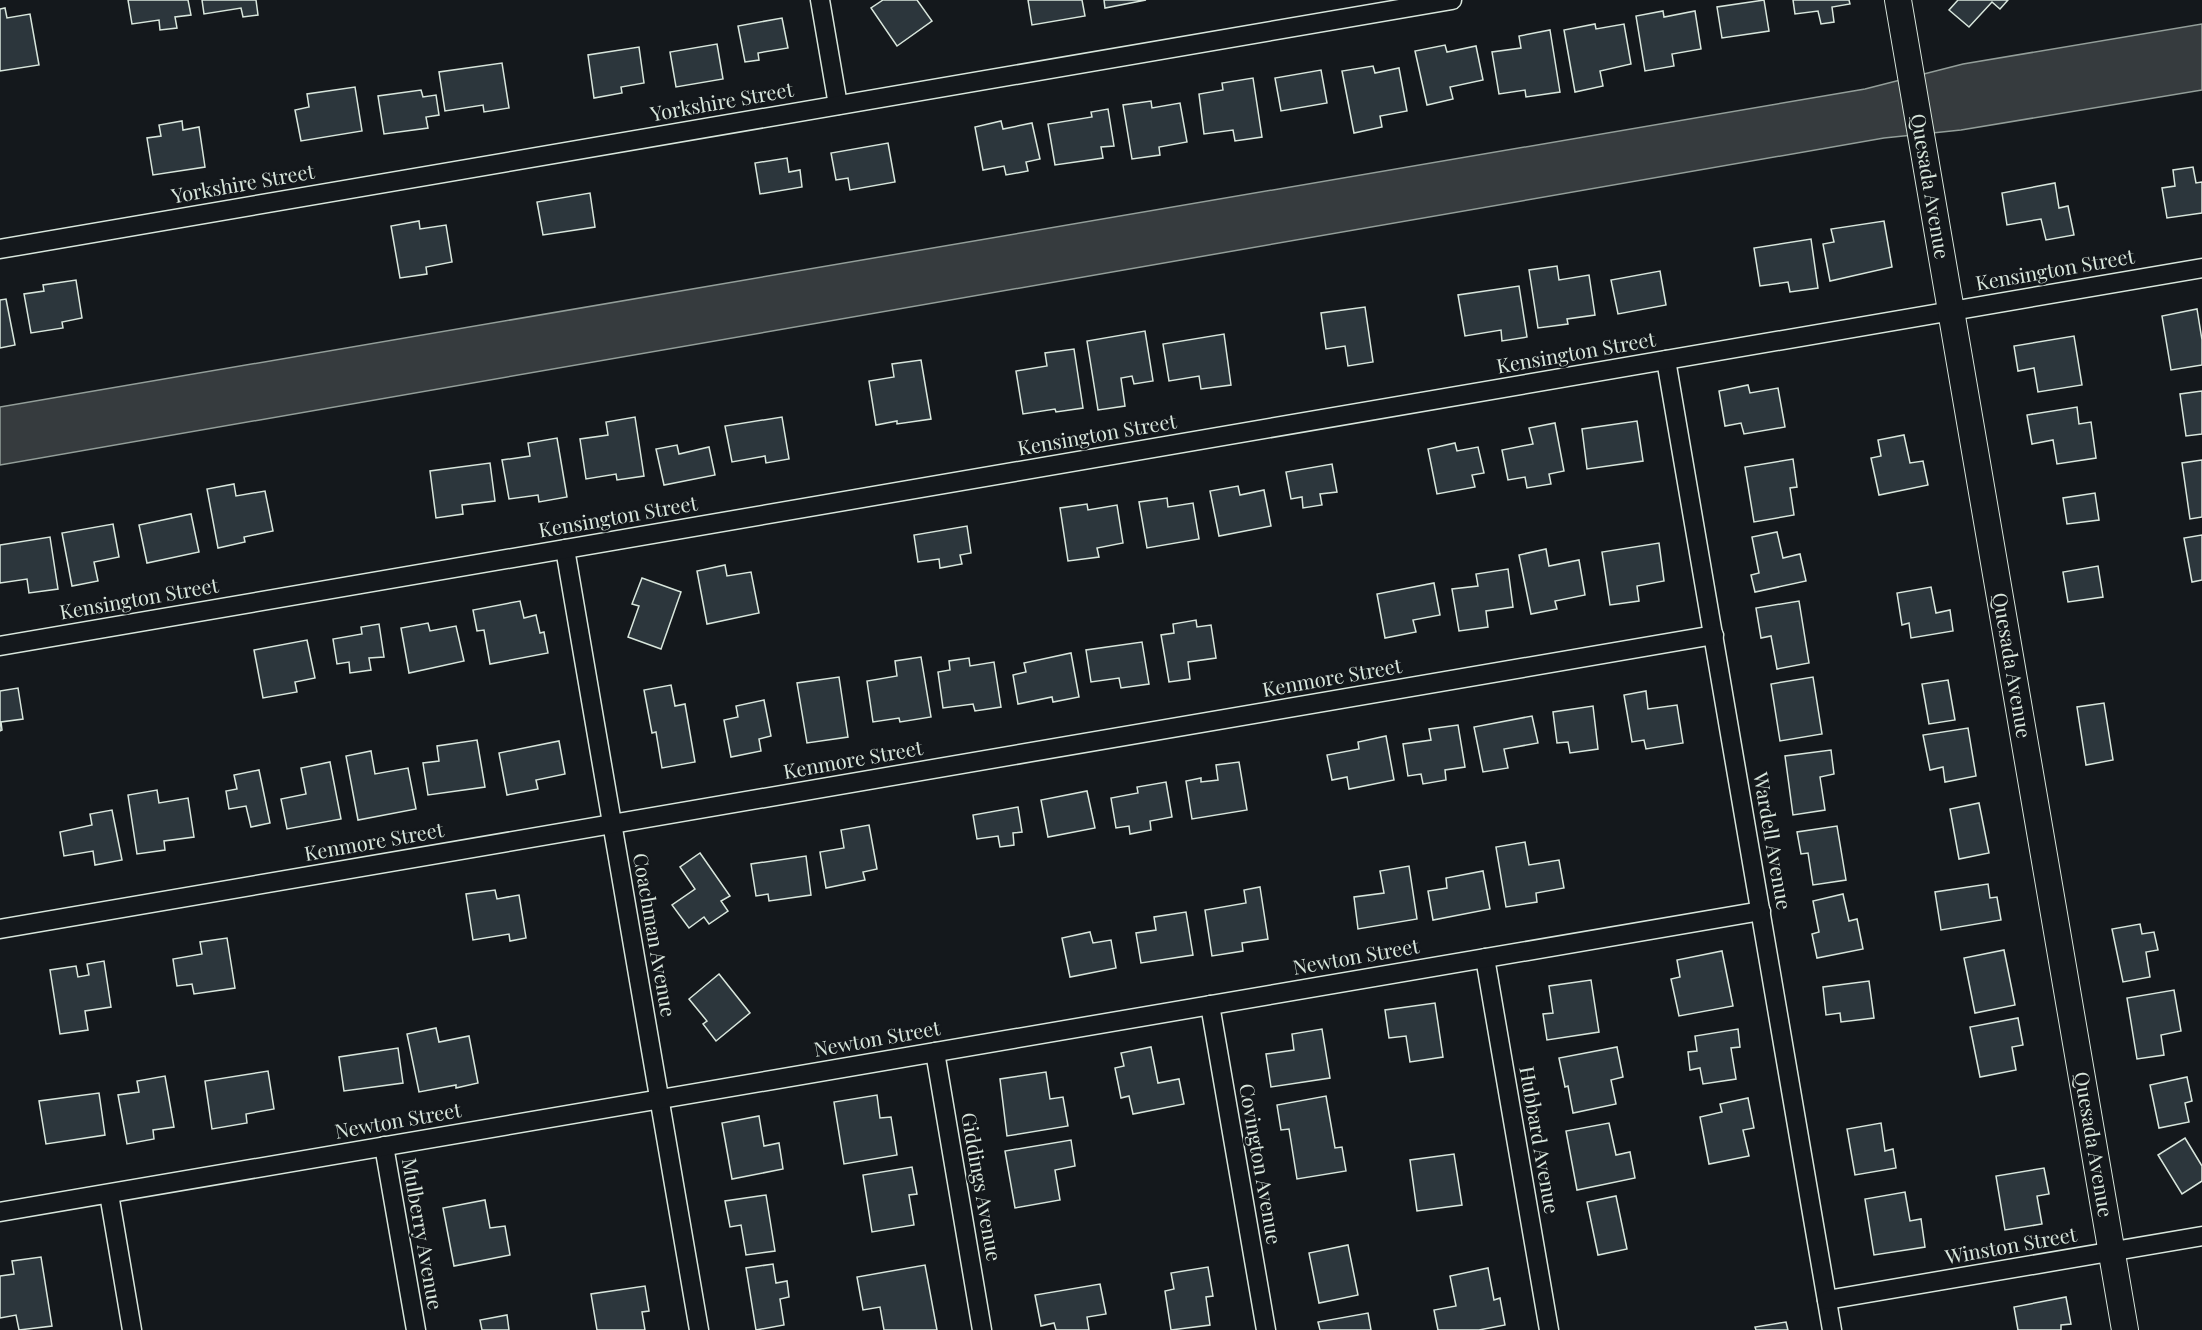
<svg xmlns="http://www.w3.org/2000/svg" width="2202" height="1330" font-family="'Playfair Display',serif">
<style>
.water{fill:#363b3e;stroke:#939e99;stroke-width:1.5}
.building{fill:#2c363c;stroke:#d8e6dc;stroke-width:1.5}
.lines{fill:none;stroke-linecap:round;stroke-linejoin:round}
.street-casing{stroke:#d8e6dc;stroke-width:21}
.secondary-casing{stroke:#d8e6dc;stroke-width:28}
.street{stroke:#14181c;stroke-width:18}
.secondary{stroke:#14181c;stroke-width:26}
.labels{text-anchor:middle;stroke-width:4.5;stroke-linejoin:round;paint-order:stroke}
.street-label{font-size:20px;fill:#d8e6dc;stroke:#14181c}
</style>
<rect width="100%" height="100%" fill="#14181c"/>
<polygon class="water" points="2202,24 2202,90 1961,130 1884,138 0,465 0,407 1865,89 1963,64"/>
<g class="building">
<polygon points="128,0 188,0 191,15 175,17 177,28 160,30 159,20 132,24"/>
<polygon points="202,0 256,0 258,15 243,17 241,8 204,14"/>
<polygon points="883,0 917,0 932,21 897,46 871,8"/>
<polygon points="1028,0 1082,0 1085,16 1032,25"/>
<polygon points="1104,0 1146,0 1105,8"/>
<polygon points="1764,0 1769,31 1722,38 1717,7"/>
<polygon points="1793,0 1849,0 1850,4 1832,7 1834,22 1821,24 1818,11 1795,14"/>
<polygon points="1958,0 2008,0 2000,9 1992,2 1969,27 1949,10"/>
<polygon points="5,8 7,18 30,14 39,65 0,71 0,9"/>
<polygon points="1663,11 1664,17 1695,11 1701,49 1672,54 1674,66 1645,71 1636,16"/>
<polygon points="782,18 788,48 758,53 759,60 745,62 738,26"/>
<polygon points="1595,24 1596,29 1624,24 1631,64 1600,71 1603,86 1575,92 1564,30"/>
<polygon points="1550,30 1560,92 1526,97 1525,90 1499,94 1492,52 1521,48 1519,36"/>
<polygon points="717,44 723,79 676,87 670,52"/>
<polygon points="1445,45 1447,52 1476,46 1483,80 1450,87 1453,99 1427,105 1415,51"/>
<polygon points="639,47 644,83 621,87 622,93 594,98 588,55"/>
<polygon points="502,63 509,108 484,112 483,105 445,111 439,72"/>
<polygon points="1373,66 1375,73 1399,68 1407,111 1380,116 1382,127 1354,133 1342,71"/>
<polygon points="1321,70 1327,103 1281,111 1275,78"/>
<polygon points="1253,78 1262,137 1235,141 1233,130 1204,134 1199,94 1223,90 1222,83"/>
<polygon points="355,87 362,131 301,141 295,110 309,107 307,94"/>
<polygon points="421,90 423,97 436,95 439,115 426,117 428,128 384,134 378,96"/>
<polygon points="1151,101 1152,108 1180,103 1187,142 1159,147 1160,155 1132,159 1123,105"/>
<polygon points="1108,109 1114,146 1101,147 1103,158 1055,165 1048,124 1092,117 1091,112"/>
<polygon points="182,121 183,130 199,127 205,167 153,175 147,138 161,136 159,125"/>
<polygon points="1001,121 1003,129 1032,123 1040,159 1026,162 1028,171 1006,175 1004,166 983,170 975,127"/>
<polygon points="888,143 895,182 850,190 848,178 836,180 831,153"/>
<polygon points="787,158 789,172 800,170 802,187 760,194 755,163"/>
<polygon points="2193,167 2196,183 2202,182 2202,213 2167,218 2162,188 2175,186 2173,170"/>
<polygon points="2055,183 2059,208 2068,206 2074,235 2046,240 2041,219 2007,225 2002,193"/>
<polygon points="590,193 595,227 543,235 537,202"/>
<polygon points="419,221 420,229 446,225 452,262 426,267 427,274 400,278 391,226"/>
<polygon points="1884,221 1892,267 1830,281 1823,244 1834,242 1831,229"/>
<polygon points="1811,239 1818,288 1790,292 1788,282 1760,286 1754,248"/>
<polygon points="1557,266 1559,280 1589,275 1595,315 1567,319 1568,324 1538,328 1529,270"/>
<polygon points="1660,271 1666,305 1618,314 1611,280"/>
<polygon points="76,280 82,318 62,322 63,328 31,333 24,294 44,291 43,285"/>
<polygon points="1519,286 1527,337 1502,341 1501,330 1465,336 1458,295"/>
<polygon points="6,299 15,345 0,348 0,300"/>
<polygon points="1365,307 1373,362 1348,366 1345,346 1326,349 1321,313"/>
<polygon points="2197,309 2202,340 2202,365 2171,370 2162,316"/>
<polygon points="1145,331 1153,381 1134,384 1132,376 1121,378 1125,406 1098,410 1087,341"/>
<polygon points="1224,334 1231,385 1201,389 1199,376 1169,381 1163,344"/>
<polygon points="2074,336 2082,385 2038,392 2034,368 2018,371 2014,346"/>
<polygon points="1074,349 1083,408 1056,412 1055,409 1023,414 1016,371 1047,366 1045,353"/>
<polygon points="921,360 931,419 897,424 897,421 876,425 869,381 894,377 892,364"/>
<polygon points="1748,385 1750,393 1778,388 1785,427 1744,434 1741,423 1725,426 1719,391"/>
<polygon points="2202,391 2202,434 2186,436 2180,394"/>
<polygon points="2077,407 2079,424 2091,422 2096,458 2057,464 2053,440 2032,444 2027,415"/>
<polygon points="635,417 644,476 617,480 616,474 586,479 580,439 608,435 606,422"/>
<polygon points="782,417 789,459 766,463 765,456 732,462 725,426"/>
<polygon points="1637,421 1643,461 1587,469 1582,429"/>
<polygon points="1555,423 1564,471 1549,474 1551,484 1527,488 1525,477 1508,480 1502,450 1533,444 1529,428"/>
<polygon points="1904,435 1910,463 1923,461 1928,485 1879,495 1871,458 1881,456 1878,440"/>
<polygon points="557,438 567,497 539,502 538,495 509,499 502,460 530,456 528,443"/>
<polygon points="1455,443 1457,451 1478,447 1484,473 1472,475 1475,487 1437,494 1428,449"/>
<polygon points="677,445 679,454 709,447 715,475 664,485 656,449"/>
<polygon points="1793,459 1797,487 1790,488 1794,515 1754,522 1745,467"/>
<polygon points="2202,460 2202,517 2190,519 2182,463"/>
<polygon points="490,463 495,501 462,505 463,514 436,518 430,471"/>
<polygon points="1332,464 1337,492 1320,494 1322,505 1303,508 1302,497 1291,499 1286,472"/>
<polygon points="234,484 236,496 265,491 273,531 244,537 245,542 218,548 207,489"/>
<polygon points="1238,486 1240,495 1264,490 1271,526 1219,536 1210,491"/>
<polygon points="2095,493 2099,520 2067,524 2063,498"/>
<polygon points="1167,498 1168,507 1193,503 1199,539 1147,548 1139,502"/>
<polygon points="1087,504 1088,510 1117,505 1123,543 1097,548 1099,557 1068,561 1060,508"/>
<polygon points="191,514 199,552 147,563 139,525"/>
<polygon points="113,524 119,557 94,562 98,581 72,586 62,533"/>
<polygon points="967,526 971,553 960,555 962,564 940,568 939,559 918,562 914,535"/>
<polygon points="1777,532 1783,558 1800,554 1806,581 1755,592 1751,575 1759,573 1752,537"/>
<polygon points="2202,535 2202,580 2192,582 2184,538"/>
<polygon points="50,537 58,589 29,593 27,579 0,583 0,545"/>
<polygon points="1659,543 1664,581 1637,586 1639,601 1610,605 1602,552"/>
<polygon points="1546,549 1549,566 1579,560 1585,595 1555,601 1557,609 1531,614 1519,555"/>
<polygon points="725,565 727,576 751,572 759,613 707,624 697,571"/>
<polygon points="2098,566 2103,597 2068,602 2063,572"/>
<polygon points="1508,569 1513,607 1486,611 1488,627 1459,631 1452,589 1478,586 1476,574"/>
<polygon points="642,578 681,592 661,649 628,637 639,606 632,604"/>
<polygon points="1434,583 1440,615 1413,620 1416,632 1385,638 1377,594"/>
<polygon points="1931,587 1936,613 1950,610 1953,631 1911,638 1909,623 1902,625 1897,593"/>
<polygon points="520,601 524,618 536,615 540,633 544,632 548,653 490,664 484,630 477,631 473,610"/>
<polygon points="1799,601 1809,663 1777,669 1771,636 1761,638 1756,608"/>
<polygon points="1196,620 1197,627 1211,625 1216,658 1188,662 1190,679 1169,682 1161,635 1174,633 1173,624"/>
<polygon points="428,623 430,631 456,626 464,661 409,673 401,628"/>
<polygon points="379,624 384,657 369,658 371,670 350,673 349,662 337,664 333,639 362,634 361,627"/>
<polygon points="307,640 315,678 295,682 297,692 263,698 254,650"/>
<polygon points="1142,642 1149,684 1121,688 1119,678 1091,682 1086,650"/>
<polygon points="1071,653 1079,697 1053,702 1052,697 1018,704 1013,675 1026,672 1024,663"/>
<polygon points="921,657 931,717 900,722 899,718 873,722 867,681 897,676 895,661"/>
<polygon points="969,658 970,666 994,662 1001,707 975,711 973,704 943,708 938,672 950,670 949,661"/>
<polygon points="839,677 848,737 807,743 797,683"/>
<polygon points="1813,677 1822,734 1780,741 1771,684"/>
<polygon points="1948,680 1955,720 1929,724 1922,684"/>
<polygon points="671,685 675,706 685,704 695,762 662,768 656,732 652,733 644,690"/>
<polygon points="18,688 23,719 1,722 2,730 0,731 0,691"/>
<polygon points="1646,691 1648,709 1677,705 1683,743 1646,749 1644,740 1632,742 1624,695"/>
<polygon points="764,700 771,736 759,739 761,751 731,757 724,720 738,717 736,706"/>
<polygon points="2104,703 2113,760 2086,765 2077,707"/>
<polygon points="1593,706 1598,749 1570,753 1568,742 1557,743 1553,712"/>
<polygon points="1532,716 1538,743 1504,749 1508,768 1483,772 1474,727"/>
<polygon points="1458,725 1465,767 1445,770 1446,780 1423,784 1421,774 1408,776 1403,744 1431,740 1429,729"/>
<polygon points="1968,728 1976,776 1945,782 1943,767 1930,770 1923,735"/>
<polygon points="1386,736 1394,780 1349,789 1347,777 1332,780 1327,755 1359,749 1358,742"/>
<polygon points="477,740 485,787 428,795 423,763 439,761 437,746"/>
<polygon points="559,741 565,774 536,780 538,789 507,795 499,753"/>
<polygon points="1831,750 1834,774 1820,777 1825,810 1793,815 1785,756"/>
<polygon points="371,751 375,774 408,768 416,809 358,820 346,756"/>
<polygon points="330,762 341,819 287,829 281,799 306,794 301,768"/>
<polygon points="1239,762 1247,810 1192,819 1186,781 1201,778 1201,782 1218,780 1216,765"/>
<polygon points="259,770 270,823 251,827 246,806 229,809 226,791 237,789 234,775"/>
<polygon points="1166,782 1172,817 1150,821 1151,830 1130,834 1129,826 1116,828 1111,798 1138,793 1137,787"/>
<polygon points="157,790 159,803 188,798 194,837 164,841 165,850 137,854 128,795"/>
<polygon points="1087,791 1095,828 1048,837 1041,800"/>
<polygon points="1979,803 1989,853 1959,859 1950,809"/>
<polygon points="1018,807 1022,832 1013,833 1014,845 1000,847 998,836 977,839 973,815"/>
<polygon points="112,810 122,860 95,865 93,851 64,856 60,832 92,825 90,814"/>
<polygon points="869,825 877,869 863,872 865,880 826,888 820,852 844,848 841,830"/>
<polygon points="1837,826 1846,880 1813,885 1808,853 1801,854 1797,832"/>
<polygon points="1525,842 1529,865 1559,860 1564,888 1536,893 1537,902 1506,907 1496,847"/>
<polygon points="700,853 730,896 721,901 728,911 709,924 704,917 689,928 672,905 695,889 680,867"/>
<polygon points="806,856 811,895 769,901 768,894 756,896 751,864"/>
<polygon points="1409,866 1417,919 1358,929 1354,897 1384,893 1380,871"/>
<polygon points="1483,871 1490,909 1433,920 1428,891 1447,888 1446,878"/>
<polygon points="1988,884 1990,898 1997,897 2001,920 1941,930 1935,892"/>
<polygon points="1260,887 1268,939 1242,943 1243,951 1212,956 1205,910 1246,903 1244,890"/>
<polygon points="495,890 497,899 519,895 526,938 510,941 509,934 473,940 466,894"/>
<polygon points="1843,894 1849,921 1857,919 1863,949 1817,958 1812,934 1819,932 1813,901"/>
<polygon points="1186,912 1193,955 1141,963 1136,933 1156,930 1154,917"/>
<polygon points="2140,924 2142,934 2154,932 2158,950 2146,952 2150,977 2123,982 2112,929"/>
<polygon points="1090,932 1093,943 1111,940 1116,968 1070,977 1062,938"/>
<polygon points="227,938 235,988 194,994 192,984 177,986 173,959 202,954 200,942"/>
<polygon points="2004,950 2015,1005 1975,1013 1964,958"/>
<polygon points="1722,951 1733,1006 1679,1016 1671,979 1680,977 1677,960"/>
<polygon points="104,961 111,1007 85,1011 88,1030 60,1034 50,970 76,966 78,977 89,975 87,964"/>
<polygon points="719,974 750,1013 716,1041 703,1024 707,1021 689,999"/>
<polygon points="1591,980 1599,1032 1547,1040 1543,1014 1553,1013 1549,986"/>
<polygon points="1869,981 1874,1018 1841,1022 1840,1013 1826,1015 1823,987"/>
<polygon points="2174,990 2181,1031 2161,1035 2164,1055 2137,1059 2127,998"/>
<polygon points="1435,1003 1443,1057 1410,1062 1406,1036 1389,1038 1385,1010"/>
<polygon points="2018,1018 2023,1045 2012,1047 2016,1070 1980,1077 1970,1027"/>
<polygon points="436,1028 439,1042 469,1036 478,1083 456,1088 456,1085 419,1092 407,1034"/>
<polygon points="1322,1029 1330,1078 1271,1087 1266,1054 1294,1050 1292,1034"/>
<polygon points="1738,1029 1740,1047 1731,1048 1736,1079 1703,1084 1700,1068 1690,1070 1688,1052 1697,1051 1695,1036"/>
<polygon points="1151,1047 1158,1083 1179,1079 1184,1104 1133,1114 1129,1096 1121,1098 1115,1068 1124,1066 1121,1053"/>
<polygon points="1617,1047 1623,1077 1611,1080 1616,1104 1573,1113 1568,1086 1565,1087 1559,1058"/>
<polygon points="398,1048 403,1083 344,1091 339,1057"/>
<polygon points="268,1071 274,1109 246,1114 247,1123 212,1129 205,1081"/>
<polygon points="1046,1072 1050,1099 1063,1097 1068,1126 1007,1136 1000,1079"/>
<polygon points="165,1076 174,1127 153,1130 154,1139 127,1144 118,1095 139,1092 137,1081"/>
<polygon points="2187,1077 2192,1101 2185,1103 2189,1122 2159,1128 2150,1085"/>
<polygon points="99,1093 105,1135 46,1144 39,1101"/>
<polygon points="877,1095 880,1118 891,1117 897,1155 844,1164 834,1102"/>
<polygon points="1326,1096 1335,1148 1342,1147 1346,1171 1297,1179 1289,1129 1281,1130 1277,1105"/>
<polygon points="1748,1098 1754,1128 1743,1130 1749,1156 1709,1164 1700,1117 1722,1112 1720,1104"/>
<polygon points="759,1116 764,1146 779,1143 783,1169 732,1179 722,1123"/>
<polygon points="1609,1123 1616,1155 1630,1152 1635,1178 1577,1190 1566,1131"/>
<polygon points="1881,1123 1885,1151 1893,1149 1896,1168 1855,1175 1847,1129"/>
<polygon points="2185,1138 2202,1166 2202,1181 2182,1194 2158,1155"/>
<polygon points="1071,1140 1075,1166 1055,1170 1060,1200 1015,1208 1005,1151"/>
<polygon points="1454,1154 1462,1205 1417,1211 1410,1160"/>
<polygon points="912,1167 917,1194 909,1195 914,1225 872,1232 863,1175"/>
<polygon points="2044,1168 2049,1194 2037,1196 2042,1224 2005,1230 1996,1176"/>
<polygon points="1905,1192 1910,1221 1921,1219 1925,1247 1874,1255 1865,1199"/>
<polygon points="766,1195 775,1251 746,1255 741,1225 730,1227 725,1201"/>
<polygon points="1616,1196 1627,1249 1598,1255 1587,1202"/>
<polygon points="485,1200 490,1228 505,1226 510,1255 454,1266 443,1208"/>
<polygon points="1348,1245 1358,1295 1319,1303 1309,1253"/>
<polygon points="41,1257 52,1326 19,1330 16,1315 0,1318 0,1276 14,1274 12,1261"/>
<polygon points="773,1264 776,1283 787,1281 789,1297 780,1299 784,1325 756,1330 746,1268"/>
<polygon points="925,1265 937,1330 884,1330 880,1307 863,1310 857,1277"/>
<polygon points="1208,1267 1213,1296 1206,1297 1210,1325 1171,1330 1165,1291 1174,1289 1171,1273"/>
<polygon points="1488,1268 1494,1300 1500,1298 1505,1325 1479,1330 1438,1330 1434,1310 1456,1306 1450,1276"/>
<polygon points="1100,1284 1106,1314 1087,1317 1089,1330 1056,1330 1054,1323 1041,1326 1035,1295"/>
<polygon points="645,1286 649,1311 642,1312 645,1330 597,1330 591,1294"/>
<polygon points="2066,1297 2071,1324 2061,1325 2061,1330 2018,1330 2014,1307"/>
<polygon points="1368,1313 1371,1330 1320,1330 1318,1322"/>
<polygon points="507,1315 509,1330 482,1330 480,1320"/>
<polygon points="1786,1322 1788,1330 1756,1330 1755,1327"/>
</g>
<g class="lines">
<defs>
<g id="street">
<polyline points="820,0 838,105"/>
<polyline points="0,249 1452,0"/>
<polyline points="1666,360 1832,1330"/>
<polyline points="565,549 699,1330"/>
<polyline points="0,646 2202,268"/>
<polyline points="0,929 1714,635"/>
<polyline points="1485,958 1549,1330"/>
<polyline points="1210,1005 1266,1330"/>
<polyline points="935,1052 982,1330"/>
<polyline points="384,1146 416,1330"/>
<polyline points="109,1194 132,1330"/>
<polyline points="0,1212 1761,911"/>
<polyline points="1827,1300 2202,1236"/>
</g>
<g id="secondary">
<path id="s1" d="M1898,0L2125,1330"/>
</g>
</defs>
<use href="#street" class="street-casing"/>
<use href="#secondary" class="secondary-casing"/>
<use href="#street" class="street"/>
<use href="#secondary" class="secondary"/>
</g>
<g class="labels">
<g class="street-label">
<text transform="translate(722 102) rotate(-10)" y="7">Yorkshire Street</text>
<text transform="translate(243 184) rotate(-10)" y="7">Yorkshire Street</text>
<text dy="7" stroke="none"><textPath href="#s1" startOffset="189">Quesada Avenue</textPath></text>
<text transform="translate(2055 270) rotate(-10)" y="7">Kensington Street</text>
<text transform="translate(1576 353) rotate(-10)" y="7">Kensington Street</text>
<text transform="translate(1097 435) rotate(-10)" y="7">Kensington Street</text>
<text transform="translate(618 517) rotate(-10)" y="7">Kensington Street</text>
<text transform="translate(139 599) rotate(-10)" y="7">Kensington Street</text>
<text dy="7" stroke="none"><textPath href="#s1" startOffset="675">Quesada Avenue</textPath></text>
<text transform="translate(1332 678) rotate(-10)" y="7">Kenmore Street</text>
<text transform="translate(853 760) rotate(-10)" y="7">Kenmore Street</text>
<text transform="translate(1772 841) rotate(80)" y="7">Wardell Avenue</text>
<text transform="translate(374 842) rotate(-10)" y="7">Kenmore Street</text>
<text transform="translate(654 935) rotate(80)" y="7">Coachman Avenue</text>
<text transform="translate(1356 957) rotate(-10)" y="7">Newton Street</text>
<text transform="translate(877 1039) rotate(-10)" y="7">Newton Street</text>
<text transform="translate(398 1121) rotate(-10)" y="7">Newton Street</text>
<text transform="translate(1539 1140) rotate(80)" y="7">Hubbard Avenue</text>
<text dy="7" stroke="none"><textPath href="#s1" startOffset="1161">Quesada Avenue</textPath></text>
<text transform="translate(1260 1164) rotate(80)" y="7">Covington Avenue</text>
<text transform="translate(981 1187) rotate(80)" y="7">Giddings Avenue</text>
<text transform="translate(422 1234) rotate(80)" y="7">Mulberry Avenue</text>
<text transform="translate(2011 1246) rotate(-10)" y="7">Winston Street</text>
</g>
</g>
</svg>
